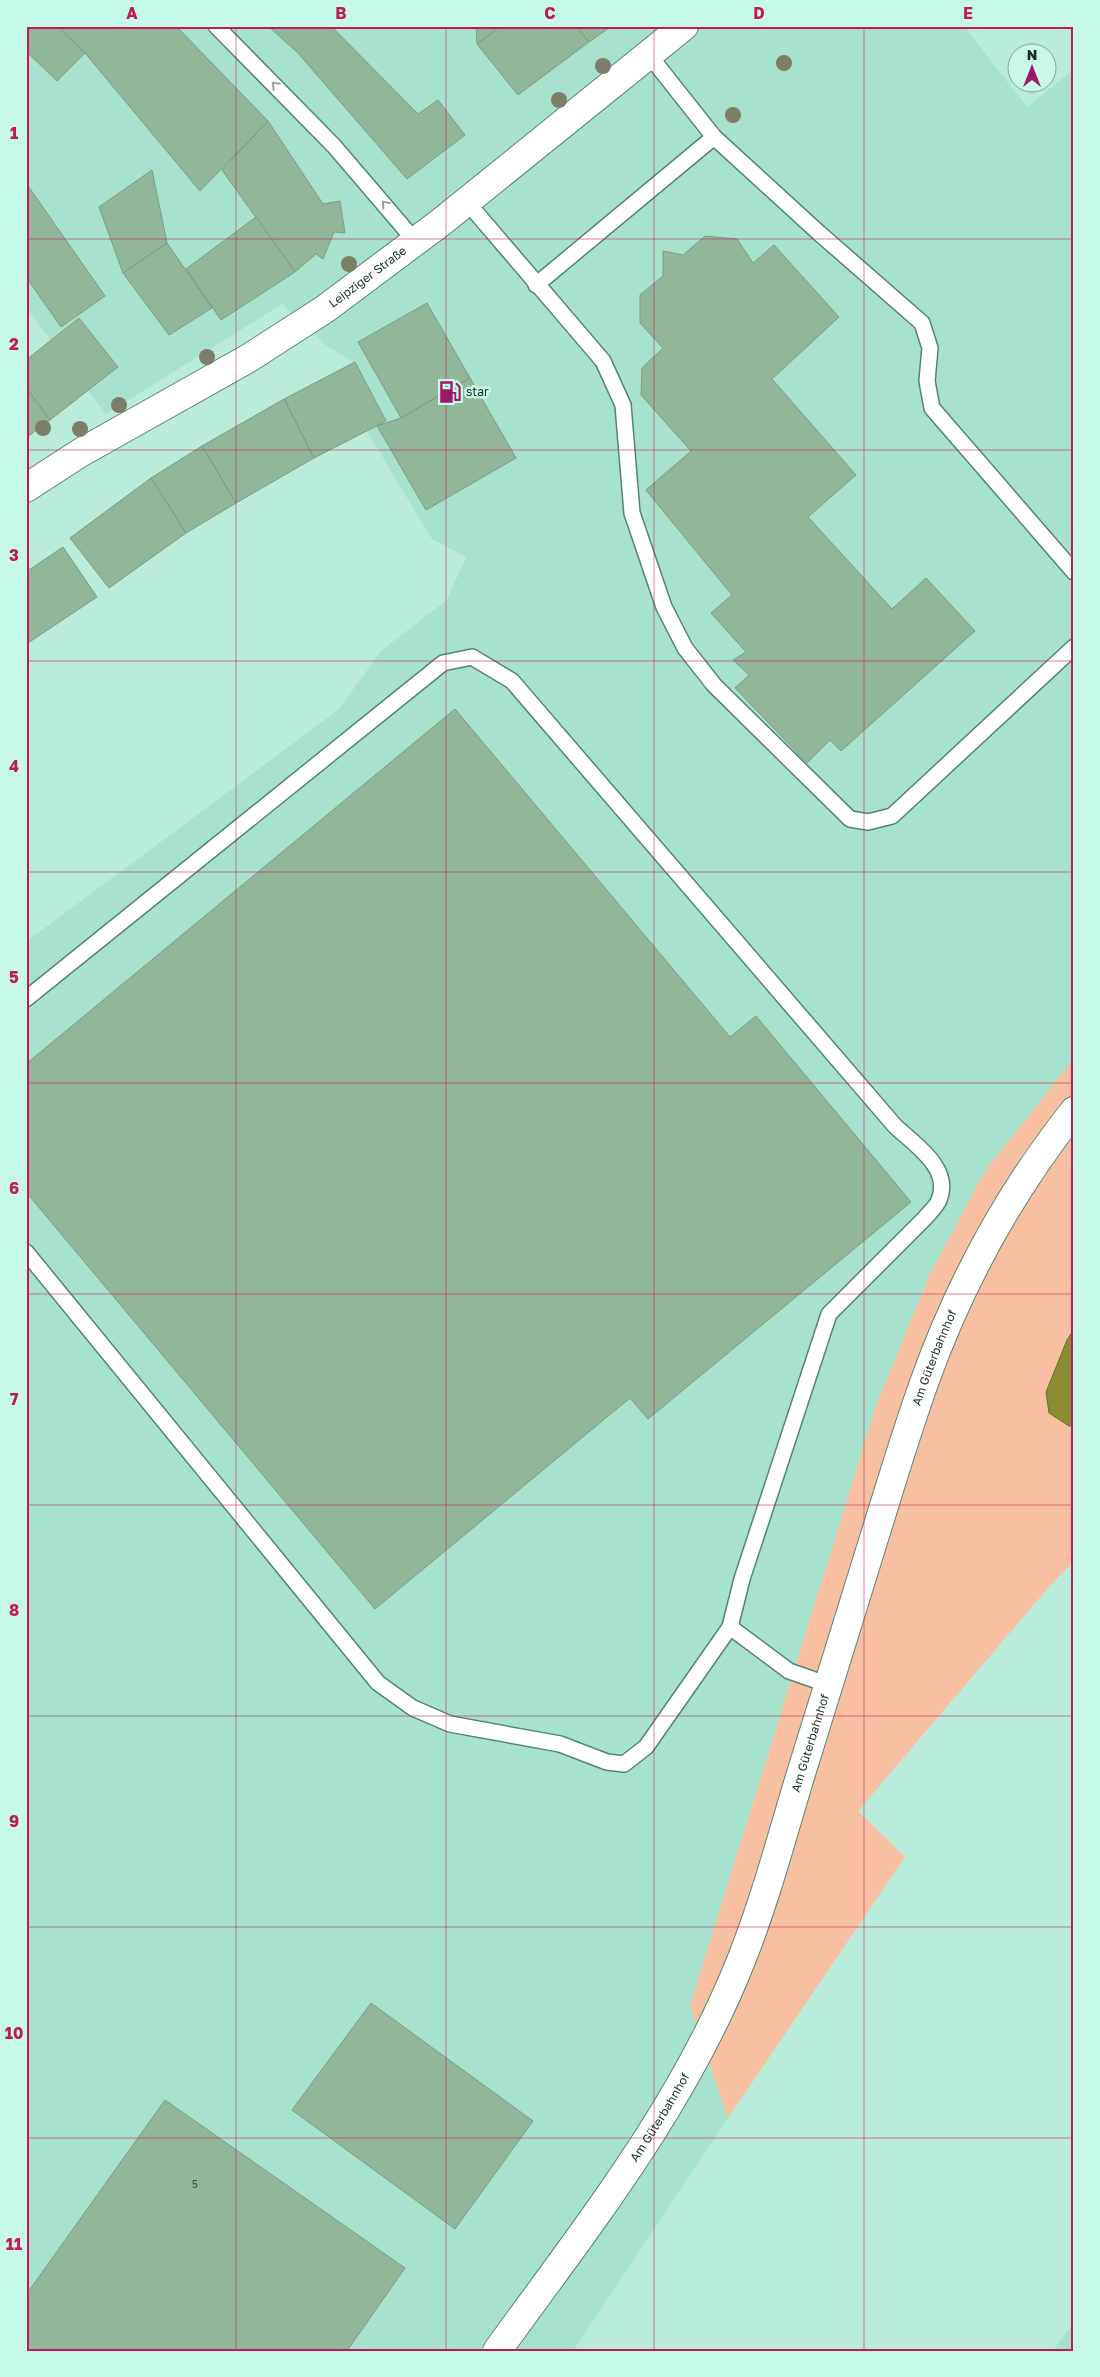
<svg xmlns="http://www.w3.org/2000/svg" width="1100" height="2377" font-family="'Golos Text',sans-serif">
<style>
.built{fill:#a7e2ce}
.green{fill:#f8c0a0}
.water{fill:#8a8d31;stroke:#68702e}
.building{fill:#91b699;stroke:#7a9d82}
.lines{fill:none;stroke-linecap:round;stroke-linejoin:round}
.service-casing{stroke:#558474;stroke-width:18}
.minor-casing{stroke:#558474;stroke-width:30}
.tertiary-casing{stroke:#558474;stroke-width:30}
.service{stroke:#fff;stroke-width:15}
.minor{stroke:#fff;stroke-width:28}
.tertiary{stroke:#fff;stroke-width:28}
.tree{fill:#7c7e67}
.oneway{stroke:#98a09d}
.grid{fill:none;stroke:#c2185b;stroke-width:1;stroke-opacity:0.55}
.labels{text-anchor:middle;stroke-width:5;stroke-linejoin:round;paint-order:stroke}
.number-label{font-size:10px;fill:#374f43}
.street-label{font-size:12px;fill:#192d26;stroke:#c6f9e7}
.poi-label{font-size:12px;fill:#192d26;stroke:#c6f9e7;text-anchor:start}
.neatline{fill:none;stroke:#c2185b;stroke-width:2}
.grid-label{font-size:16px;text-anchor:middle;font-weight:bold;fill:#c2185b}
</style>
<rect width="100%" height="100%" fill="#b9ecda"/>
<g class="built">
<polygon points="26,26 964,26 1027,107 1074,69 1074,1058 985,1171 876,1406 690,2006 728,2118 573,2351 26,2351 26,942 338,710 382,650 447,600 466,557 432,539 367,431 385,421 355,363 327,346 282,304 106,414 26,307"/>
<polygon points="1074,2322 1074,2351 1053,2351"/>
</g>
<polygon class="green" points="1074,1058 1074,1561 1047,1589 858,1811 905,1857 728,2118 690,2006 876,1406 930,1274 985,1171"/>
<polygon class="water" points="1074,1329 1074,1426 1069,1426 1049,1413 1046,1392 1067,1340"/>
<g class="building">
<polygon points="26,26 57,26 85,53 57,81 26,51"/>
<polygon points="57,26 176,26 268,121 200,191 85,53"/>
<polygon points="268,26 331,26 418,114 438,100 465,135 407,179 298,53"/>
<polygon points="476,26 501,26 477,44"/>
<polygon points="501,26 576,26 589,42 518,95 477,44"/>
<polygon points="576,26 612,26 589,42"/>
<polygon points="268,121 323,204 340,201 345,233 334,232 323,259 316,254 295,272 222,170"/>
<polygon points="152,170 167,243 123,273 99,207"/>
<polygon points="26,183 105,296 61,327 26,277"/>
<polygon points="256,217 295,272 221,320 186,269"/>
<polygon points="705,236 737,239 753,263 774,245 839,317 772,379 856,475 808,517 892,609 926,578 975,631 841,751 830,740 807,763 735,688 749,675 733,660 746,652 711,613 732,595 646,490 691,451 641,395 642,368 663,348 640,323 640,295 663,276 663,251 683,255"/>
<polygon points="167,243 212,308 169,335 123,273"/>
<polygon points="427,303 470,378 401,418 358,342"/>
<polygon points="79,318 118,367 50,420 26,388 26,360"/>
<polygon points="355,362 386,421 314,458 284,399"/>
<polygon points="470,378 516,458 426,510 377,426 401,418"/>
<polygon points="26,388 50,420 26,438"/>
<polygon points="284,399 314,458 236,503 202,446"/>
<polygon points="202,446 236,503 186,533 151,478"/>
<polygon points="151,478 186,533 109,588 70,538"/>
<polygon points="63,547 97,597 28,643 26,572"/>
<polygon points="455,709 730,1037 756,1016 911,1202 648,1419 630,1398 375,1609 26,1192 26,1064"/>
<polygon points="371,2003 533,2121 455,2229 292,2110"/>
<polygon points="165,2100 405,2268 347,2351 26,2351 26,2295"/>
</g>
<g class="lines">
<defs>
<g id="service">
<polyline points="216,26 334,146 416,242"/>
<polyline points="649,55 714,137 819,233 922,323 930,348 927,381 932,408 1074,572"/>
<polyline points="467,202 603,361 623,405 632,513 664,607 685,648 714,685 850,819 868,822 892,816 1074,647"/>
<polyline points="536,285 714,137"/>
<path d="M26,999L443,663L472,657L512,681L895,1126C915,1145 952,1168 939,1200C937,1206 929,1213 925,1218L829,1314L742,1579L730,1627L646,1747L624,1764L607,1762L560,1744L450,1724L413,1708L378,1683L26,1252"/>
<polyline points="730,1627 789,1671 829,1685"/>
</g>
<g id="minor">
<path id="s1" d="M497,2351C588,2225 685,2104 742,1958C765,1900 781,1840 799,1780C824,1698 850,1617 875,1535C891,1484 906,1433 924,1383C959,1285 1009,1193 1074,1111"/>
</g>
<g id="tertiary">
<path id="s2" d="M26,488L80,453L249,358L325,309L440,223L684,26"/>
</g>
</defs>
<use href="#service" class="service-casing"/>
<use href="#minor" class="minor-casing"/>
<use href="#tertiary" class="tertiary-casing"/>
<use href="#service" class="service"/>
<use href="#minor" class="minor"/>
<use href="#tertiary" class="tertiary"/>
</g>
<g class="tree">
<circle cx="784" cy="63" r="8"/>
<circle cx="603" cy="66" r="8"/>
<circle cx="559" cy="100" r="8"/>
<circle cx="733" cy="115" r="8"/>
<circle cx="349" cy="264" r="8"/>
<circle cx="207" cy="357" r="8"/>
<circle cx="119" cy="405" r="8"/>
<circle cx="43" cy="428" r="8"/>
<circle cx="80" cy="429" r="8"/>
</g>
<defs><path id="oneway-chevron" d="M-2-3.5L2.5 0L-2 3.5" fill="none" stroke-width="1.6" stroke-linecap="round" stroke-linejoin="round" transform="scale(1.25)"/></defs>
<g class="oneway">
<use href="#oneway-chevron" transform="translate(275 85) rotate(-135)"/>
<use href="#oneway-chevron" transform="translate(385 204) rotate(-131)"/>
</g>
<path class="grid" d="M236,26V2351M446,26V2351M654,26V2351M864,26V2351M26,239H1074M26,450H1074M26,661H1074M26,872H1074M26,1083H1074M26,1294H1074M26,1505H1074M26,1716H1074M26,1927H1074M26,2138H1074"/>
<defs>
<symbol id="fuel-bare" viewBox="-9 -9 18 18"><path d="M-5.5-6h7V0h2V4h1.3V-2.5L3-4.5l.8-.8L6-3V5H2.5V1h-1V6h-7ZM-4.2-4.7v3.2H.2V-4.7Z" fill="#9f1867" stroke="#c6f9e7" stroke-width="2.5" paint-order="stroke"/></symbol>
</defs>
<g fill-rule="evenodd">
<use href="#fuel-bare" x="434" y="376" width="32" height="32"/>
</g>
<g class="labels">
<g class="number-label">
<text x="195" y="2188">5</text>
</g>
<g class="street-label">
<text dy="4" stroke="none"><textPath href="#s2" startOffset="402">Leipziger Straße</textPath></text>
<text dy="4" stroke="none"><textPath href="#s1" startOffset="1095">Am Güterbahnhof</textPath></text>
<text dy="4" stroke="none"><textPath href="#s1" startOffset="690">Am Güterbahnhof</textPath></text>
<text dy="4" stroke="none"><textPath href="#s1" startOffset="285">Am Güterbahnhof</textPath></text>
</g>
<g class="poi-label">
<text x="466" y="396">star</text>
</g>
</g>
<rect width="1100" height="2377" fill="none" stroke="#c6f9e7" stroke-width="55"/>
<g transform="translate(1032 68)"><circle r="24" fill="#c6f9e7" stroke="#81a79a"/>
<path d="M0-4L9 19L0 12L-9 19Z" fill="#9f1867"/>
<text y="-8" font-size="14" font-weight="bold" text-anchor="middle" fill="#192d26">N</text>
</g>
<rect x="28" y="28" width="1044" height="2322" class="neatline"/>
<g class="grid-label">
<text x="132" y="19">A</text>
<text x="341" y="19">B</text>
<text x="550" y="19">C</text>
<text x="759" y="19">D</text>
<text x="968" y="19">E</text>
<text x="14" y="139">1</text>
<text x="14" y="350">2</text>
<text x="14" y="561">3</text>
<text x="14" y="772">4</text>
<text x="14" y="983">5</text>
<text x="14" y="1194">6</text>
<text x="14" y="1405">7</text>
<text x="14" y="1616">8</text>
<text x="14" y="1827">9</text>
<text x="14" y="2039">10</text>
<text x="14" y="2250">11</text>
</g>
</svg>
